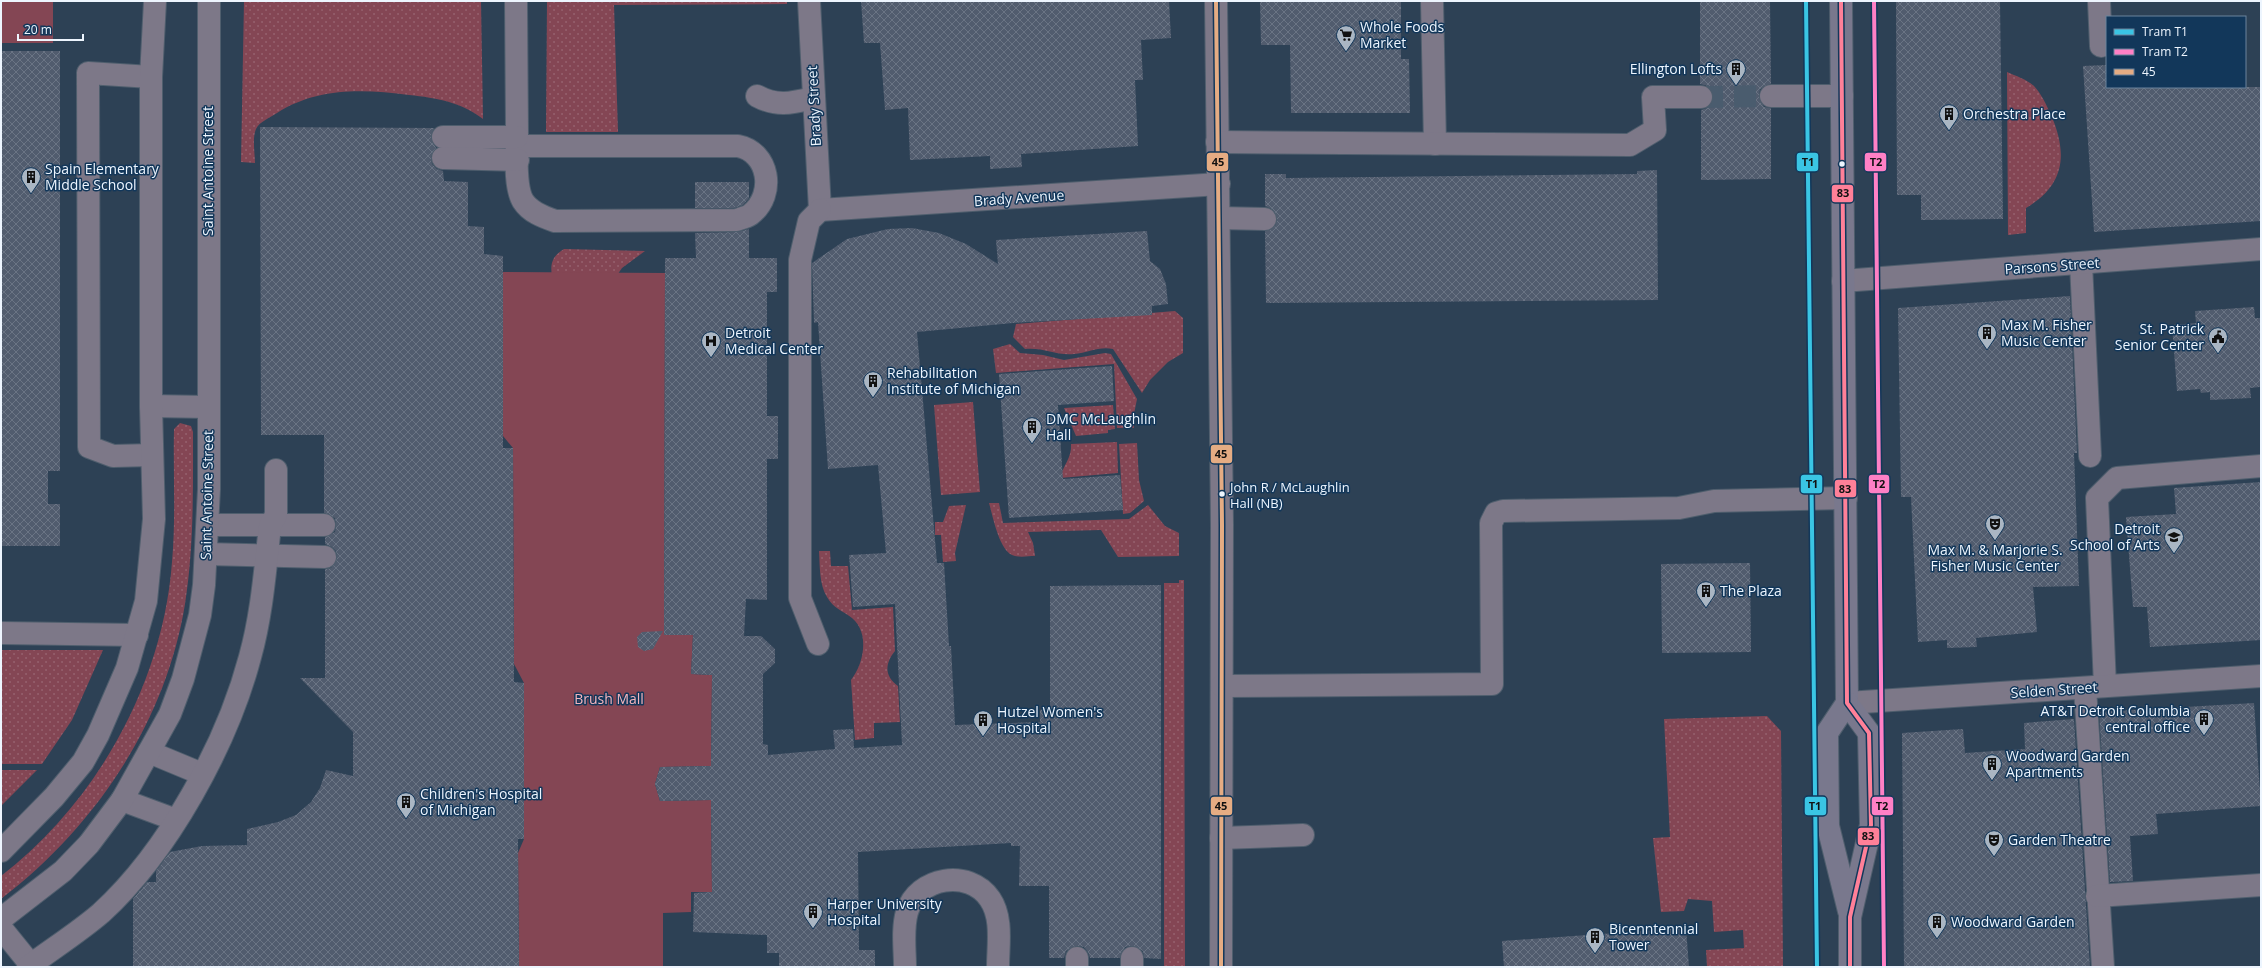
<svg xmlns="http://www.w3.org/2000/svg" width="2262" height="968" font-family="'Open Sans',sans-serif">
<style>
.grass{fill:url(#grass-dots)}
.green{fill:#844654}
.building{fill:url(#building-cross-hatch)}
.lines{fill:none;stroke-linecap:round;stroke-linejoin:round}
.minor-tunnel{stroke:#4a5c6e;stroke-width:22;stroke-dasharray:22 11;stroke-linecap:butt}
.minor-casing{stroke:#4f5e6d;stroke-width:24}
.major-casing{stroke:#4f5e6d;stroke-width:24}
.minor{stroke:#7d7888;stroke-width:22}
.major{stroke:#79788d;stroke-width:22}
.bus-1-casing{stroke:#12375a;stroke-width:7}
.bus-2-casing{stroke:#12375a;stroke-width:7}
.bus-1{stroke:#e5ac83;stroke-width:4}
.bus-2{stroke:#ff8098;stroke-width:4}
.tram-1-casing{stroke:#12375a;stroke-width:7}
.tram-2-casing{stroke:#12375a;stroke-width:7}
.tram-1{stroke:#3ac5e4;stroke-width:4}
.tram-2{stroke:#ff80c5;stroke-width:4}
.bus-dot{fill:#edf5fe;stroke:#12375a;stroke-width:1.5}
.labels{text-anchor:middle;stroke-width:3;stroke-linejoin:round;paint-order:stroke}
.bus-label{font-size:13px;fill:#edf5fe;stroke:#12375a;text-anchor:start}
.poi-label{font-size:14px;fill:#edf5fe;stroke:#12375a;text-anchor:start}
.street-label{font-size:14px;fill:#edf5fe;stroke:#12375a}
.park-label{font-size:14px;fill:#f5b5bd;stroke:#12375a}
.line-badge{stroke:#12375a;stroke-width:1.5}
.pale-badge-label{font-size:11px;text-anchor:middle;font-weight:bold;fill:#111}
</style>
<defs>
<pattern id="grass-dots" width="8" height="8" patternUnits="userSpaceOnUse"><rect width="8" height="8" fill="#844654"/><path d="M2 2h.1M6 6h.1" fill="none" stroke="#96616e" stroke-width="1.8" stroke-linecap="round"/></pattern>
<pattern id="building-cross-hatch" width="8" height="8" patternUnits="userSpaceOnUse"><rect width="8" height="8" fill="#515c6e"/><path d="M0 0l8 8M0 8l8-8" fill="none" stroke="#6a7484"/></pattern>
</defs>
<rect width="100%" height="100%" fill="#2d4155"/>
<g class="grass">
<path d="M244,1H481L483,119C461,102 437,98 409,95C364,89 317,87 277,113C271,117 259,122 256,129C252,138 255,154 255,163L241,162Z"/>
<polygon points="547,1 787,1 787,4 614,5 618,132 546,132"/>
<path d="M2007,72C2016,76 2026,79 2034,86C2041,93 2047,106 2051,115C2068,154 2065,185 2026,208V233L2008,235Z"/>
<path d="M564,249L645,251L622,268L613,281L552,277C550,264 552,256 564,249Z"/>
<path d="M1175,311L1183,318V353L1168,362L1150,380L1142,393L1113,349C1099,346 1088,353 1074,354C1057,356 1043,347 1025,349L1013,337L1016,324Z"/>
<polygon points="1010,344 1020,353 1043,355 1064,360 1105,353 1111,354 1137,399 1133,419 1134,428 1117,428 1114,364 996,373 993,349"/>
<polygon points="973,402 980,492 941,495 934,405"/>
<polygon points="1113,405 1115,429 1108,430 1108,433 1076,436 1064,408"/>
<path d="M180,423L191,426L193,432C193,489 194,547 185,604C166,722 95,827 1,899V876C97,802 163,683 172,562C176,518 173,473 174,429Z"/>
<path d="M1117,442L1118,473L1060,478C1063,465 1072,458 1071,444Z"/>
<polygon points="1137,443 1139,480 1144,501 1130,513 1123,514 1119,444"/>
<path d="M989,503H999L1003,523L1129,519L1148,505L1165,526L1179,533V556L1118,557L1101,530L1028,532L1033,543L1035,556C1028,556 1019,558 1012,555C999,549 993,517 989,503Z"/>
<polygon points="966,505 955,553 956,561 943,562 941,535 935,535 935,522 943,522 949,506"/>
<path d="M819,551H830L831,566H848L852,610L893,607L895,651C885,663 884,676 898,686L900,722L874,723V738L855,740L851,680C864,664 870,633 852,618C843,611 833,608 827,597C819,584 820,566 819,551Z"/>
<polygon points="1179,580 1184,580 1185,967 1164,967 1164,583 1179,583"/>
<polygon points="1,650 103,650 72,720 42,764 1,764"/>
<polygon points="1767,716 1781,731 1783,967 1707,967 1706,950 1744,948 1743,930 1714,932 1712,901 1688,899 1684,911 1661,912 1653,838 1670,837 1664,719"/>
<polygon points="1,770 37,770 1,806"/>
</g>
<g class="green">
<rect x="1" y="1" width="52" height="42"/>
<polygon points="503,272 665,273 664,634 693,635 691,674 712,675 711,766 660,767 655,784 660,801 711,800 712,892 691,892 691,912 663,913 663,967 519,967 518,853 524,839 524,683 514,664 513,448 503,436"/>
</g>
<g class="building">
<polygon points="861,1 1169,1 1171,38 1141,40 1143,80 1135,80 1138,146 1021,154 1022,167 990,169 990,156 910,160 908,108 885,110 880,43 864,43"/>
<polygon points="1260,1 1401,1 1401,59 1409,59 1410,113 1291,113 1290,45 1261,45"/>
<polygon points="1700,1 1770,1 1771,84 1760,89 1759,96 1764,107 1771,108 1771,179 1701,180 1701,110 1707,108 1712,104 1713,97 1708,86 1700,84"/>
<polygon points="1896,1 2000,1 2003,219 1921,220 1921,195 1897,195"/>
<polygon points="1,51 60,51 60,471 48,471 48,504 60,504 60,546 1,546"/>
<polygon points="2107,65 2107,87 2261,87 2261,221 2094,232 2083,66"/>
<polygon points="260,127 434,128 431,137 436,148 431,157 432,164 437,169 443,171 444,181 468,182 468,226 484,227 484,254 503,256 503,448 513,448 514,682 524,683 524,839 518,839 519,967 133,967 133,899 147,882 156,882 156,871 170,852 202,846 247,845 247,829 278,822 296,815 311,802 320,788 326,770 353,776 353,732 300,678 325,678 325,569 331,568 337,558 336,551 332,547 325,544 325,537 335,532 336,525 335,518 324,513 324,435 261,435"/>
<polygon points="1657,170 1658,300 1266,303 1265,231 1275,226 1277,219 1272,209 1265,206 1265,174 1286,174 1286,178 1637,174 1637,171"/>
<polygon points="695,182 749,182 749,198 743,205 734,208 695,208"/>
<polygon points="912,228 939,233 966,244 998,264 996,240 1147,231 1150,261 1160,269 1166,284 1168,304 1152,306 1152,315 1013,323 917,332 937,563 944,563 949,646 951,646 955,725 1040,722 1040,710 1050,706 1050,586 1161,585 1161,959 1144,958 1143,951 1132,946 1125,947 1120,958 1090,958 1088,952 1084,947 1077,946 1066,951 1064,958 1049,958 1049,886 1019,886 1020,846 1011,846 1011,843 858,852 859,950 875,950 875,967 779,967 779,953 767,953 767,935 693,932 694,893 712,892 711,800 660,801 655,784 660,767 711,766 712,675 691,674 693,635 664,635 665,258 696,258 695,233 737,232 749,229 749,258 777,258 777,292 767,292 767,416 778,416 778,459 767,459 767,600 746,599 744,636 761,636 775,649 775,663 763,674 763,744 768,745 768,755 835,749 833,730 853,729 854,748 902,745 895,604 853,607 849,555 886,553 878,465 828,469 818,322 814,323 812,263 847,239 888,229"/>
<polygon points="2070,296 2077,453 2074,453 2079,586 2033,587 2037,632 1976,638 1977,647 1947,648 1947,640 1918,642 1911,497 1901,497 1898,308"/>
<polygon points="2254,307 2255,318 2261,318 2261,383 2260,387 2250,388 2251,398 2210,400 2210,392 2201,393 2200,389 2177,391 2172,325 2196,323 2195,311"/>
<polygon points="1112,366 1114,401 1058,405 1063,479 1120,475 1123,510 1009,518 999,374"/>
<polygon points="2261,482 2261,640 2150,647 2147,607 2133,607 2126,517 2176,514 2174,488"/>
<polygon points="1750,563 1751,652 1662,653 1661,564"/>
<polygon points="663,631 653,649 644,651 638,647 637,637 642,632"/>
<polygon points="2254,703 2261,806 2156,814 2158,834 2130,836 2133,881 2110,882 2099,712"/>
<polygon points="2074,719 2090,967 1904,967 1902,733 1963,729 1965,753 2025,749 2024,723"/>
<polygon points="1686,928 1689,967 1504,967 1502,941"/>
</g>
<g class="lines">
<polyline class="minor-tunnel" points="1701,97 1771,96"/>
<defs>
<g id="minor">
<path d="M516,1C516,46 517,90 517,135C517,152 514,186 523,201C530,212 543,217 555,221L737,220C741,218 748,217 751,214C776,194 769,152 738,146H517"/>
<polyline points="809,1 820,210"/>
<polyline points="1216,1 1222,525 1221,967"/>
<polyline points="1432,1 1435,144"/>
<polyline points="2099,1 2101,46"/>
<polyline points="151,77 88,73 89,447 113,456 152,455"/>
<path d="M757,96C777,107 792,103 814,98"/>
<polyline points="1771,96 1842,96"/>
<polyline points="443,137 517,137"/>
<polyline points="1217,142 1630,145 1655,130 1653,97 1701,97"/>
<polyline points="443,158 518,160"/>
<polyline points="820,210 1219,184"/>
<polyline points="1219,218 1265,219"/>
<polyline points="2081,263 2090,456"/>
<polyline points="1843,281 2261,249"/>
<polyline points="151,406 208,407"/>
<polyline points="208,525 324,525"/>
<polyline points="206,554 325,557"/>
<polyline points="1,633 137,635"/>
<polyline points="818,644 800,598 800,260 809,221 820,210"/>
<polyline points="1222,686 1492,684 1491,523 1496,513 1503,511 1679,508 1714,501 1846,498"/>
<polyline points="2105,686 2097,498 2117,478 2261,466"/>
<polyline points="2085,688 2103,967"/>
<polyline points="1847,703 2261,676"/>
<polyline points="149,752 202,774"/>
<polyline points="122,800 176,820"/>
<polyline points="1221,838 1303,835"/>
<polyline points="1,851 54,797 83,762 98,735 127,668 146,601 154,519 151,406 151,77 155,1"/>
<polyline points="2097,896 2261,885"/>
<polyline points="1,919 63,871 89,844 122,800 170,714 183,679 200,615 204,585 209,489 209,1"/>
<polyline points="1,928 31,965"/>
<path d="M28,967C52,949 79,932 101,913C168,852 227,744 250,657C262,614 265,570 270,526L276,515V470"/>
<path d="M905,967C905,950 902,929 907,912C917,877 969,868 990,899C1003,918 998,945 998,967"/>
<polyline points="1077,967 1077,958"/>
<polyline points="1132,967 1132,958"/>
</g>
<g id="major">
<polyline points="1841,1 1847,703 1869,733 1871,825 1850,917 1850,967"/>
<polyline points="1847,703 1827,733 1828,826 1849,911"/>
</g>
</defs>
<use href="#minor" class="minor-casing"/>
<use href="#major" class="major-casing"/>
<use href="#minor" class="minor"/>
<use href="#major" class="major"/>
<defs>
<polyline id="bus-1" points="1216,1 1222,525 1221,967"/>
<polyline id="bus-2" points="1841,1 1847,703 1869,733 1871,825 1850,917 1850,967"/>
</defs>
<use href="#bus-1" class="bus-1-casing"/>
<use href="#bus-2" class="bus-2-casing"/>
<use href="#bus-1" class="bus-1"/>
<use href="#bus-2" class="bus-2"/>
<defs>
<polyline id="tram-1" points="1806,1 1817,967"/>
<polyline id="tram-2" points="1874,1 1884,967"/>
</defs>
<use href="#tram-1" class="tram-1-casing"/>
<use href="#tram-2" class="tram-2-casing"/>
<use href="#tram-1" class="tram-1"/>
<use href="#tram-2" class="tram-2"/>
</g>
<defs>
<symbol id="supermarket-pin" viewBox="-11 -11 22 30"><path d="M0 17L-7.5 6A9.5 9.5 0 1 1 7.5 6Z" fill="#aab6c3" stroke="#12375a"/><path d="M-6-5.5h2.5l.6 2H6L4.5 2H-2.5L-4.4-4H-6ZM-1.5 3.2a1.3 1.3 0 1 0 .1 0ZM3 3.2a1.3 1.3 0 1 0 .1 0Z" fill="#111"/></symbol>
<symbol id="building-pin" viewBox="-11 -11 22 30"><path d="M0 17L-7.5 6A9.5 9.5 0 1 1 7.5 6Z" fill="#aab6c3" stroke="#12375a"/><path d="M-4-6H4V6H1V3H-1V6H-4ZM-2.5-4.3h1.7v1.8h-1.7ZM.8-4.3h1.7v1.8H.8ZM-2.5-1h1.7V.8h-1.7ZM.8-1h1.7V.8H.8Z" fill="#111"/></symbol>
<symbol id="civic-pin" viewBox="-11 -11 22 30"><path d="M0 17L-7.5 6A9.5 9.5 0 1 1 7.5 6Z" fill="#aab6c3" stroke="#12375a"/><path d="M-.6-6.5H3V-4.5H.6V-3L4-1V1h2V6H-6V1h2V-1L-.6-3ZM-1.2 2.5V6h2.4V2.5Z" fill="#111"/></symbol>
<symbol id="hospital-pin" viewBox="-11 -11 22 30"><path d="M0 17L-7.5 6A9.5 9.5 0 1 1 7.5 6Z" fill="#aab6c3" stroke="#12375a"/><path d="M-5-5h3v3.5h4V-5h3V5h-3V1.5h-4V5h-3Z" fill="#111"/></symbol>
<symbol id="theatre-pin" viewBox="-11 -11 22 30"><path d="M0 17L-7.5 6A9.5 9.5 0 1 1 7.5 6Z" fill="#aab6c3" stroke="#12375a"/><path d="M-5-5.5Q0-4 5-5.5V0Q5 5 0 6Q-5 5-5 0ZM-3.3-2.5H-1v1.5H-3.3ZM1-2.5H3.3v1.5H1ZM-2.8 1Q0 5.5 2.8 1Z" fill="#111"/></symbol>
<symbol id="school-pin" viewBox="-11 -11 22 30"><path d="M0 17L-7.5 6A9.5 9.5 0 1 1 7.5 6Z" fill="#aab6c3" stroke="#12375a"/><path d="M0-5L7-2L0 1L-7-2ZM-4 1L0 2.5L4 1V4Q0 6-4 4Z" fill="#111"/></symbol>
</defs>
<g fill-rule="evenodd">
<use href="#supermarket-pin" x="1335" y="24" width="22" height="30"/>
<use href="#building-pin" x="1725" y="58" width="22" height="30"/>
<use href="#building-pin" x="1938" y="103" width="22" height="30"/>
<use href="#building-pin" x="20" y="166" width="22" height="30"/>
<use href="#building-pin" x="1976" y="322" width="22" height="30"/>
<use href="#civic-pin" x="2207" y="326" width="22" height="30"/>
<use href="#hospital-pin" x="700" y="330" width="22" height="30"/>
<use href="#building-pin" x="862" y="370" width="22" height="30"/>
<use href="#building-pin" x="1021" y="416" width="22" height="30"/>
<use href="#theatre-pin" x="1984" y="513" width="22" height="30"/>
<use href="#school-pin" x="2163" y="526" width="22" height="30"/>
<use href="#building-pin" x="1695" y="580" width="22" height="30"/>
<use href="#building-pin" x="2193" y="708" width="22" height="30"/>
<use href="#building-pin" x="972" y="709" width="22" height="30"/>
<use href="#building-pin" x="1981" y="753" width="22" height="30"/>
<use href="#building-pin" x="395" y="791" width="22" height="30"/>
<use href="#theatre-pin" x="1983" y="829" width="22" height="30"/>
<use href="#building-pin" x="802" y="901" width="22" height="30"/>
<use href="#building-pin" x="1926" y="911" width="22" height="30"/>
<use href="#building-pin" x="1584" y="926" width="22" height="30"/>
</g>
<g class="bus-dot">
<circle cx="1842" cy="164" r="3.5"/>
<circle cx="1222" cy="494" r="3.5"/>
</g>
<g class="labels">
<g class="bus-label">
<text x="1230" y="492">John R / McLaughlin<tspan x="1230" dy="16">Hall (NB)</tspan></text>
</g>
<g class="poi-label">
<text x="1360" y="32">Whole Foods<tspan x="1360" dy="16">Market</tspan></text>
<text x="1722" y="74" text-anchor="end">Ellington Lofts</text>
<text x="1963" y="119">Orchestra Place</text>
<text x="45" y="174">Spain Elementary<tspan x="45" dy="16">Middle School</tspan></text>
<text x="2001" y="330">Max M. Fisher<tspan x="2001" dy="16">Music Center</tspan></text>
<text x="2204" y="334" text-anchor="end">St. Patrick<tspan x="2204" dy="16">Senior Center</tspan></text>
<text x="725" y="338">Detroit<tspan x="725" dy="16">Medical Center</tspan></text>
<text x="887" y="378">Rehabilitation<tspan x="887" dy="16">Institute of Michigan</tspan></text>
<text x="1046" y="424">DMC McLaughlin<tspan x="1046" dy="16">Hall</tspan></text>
<text x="2160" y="534" text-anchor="end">Detroit<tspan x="2160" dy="16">School of Arts</tspan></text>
<text x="1995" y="555" text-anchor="middle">Max M. &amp; Marjorie S.<tspan x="1995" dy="16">Fisher Music Center</tspan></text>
<text x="1720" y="596">The Plaza</text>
<text x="2190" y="716" text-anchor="end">AT&amp;T Detroit Columbia<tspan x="2190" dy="16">central office</tspan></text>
<text x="997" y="717">Hutzel Women's<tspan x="997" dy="16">Hospital</tspan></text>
<text x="2006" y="761">Woodward Garden<tspan x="2006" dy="16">Apartments</tspan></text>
<text x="420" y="799">Children's Hospital<tspan x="420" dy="16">of Michigan</tspan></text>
<text x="2008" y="845">Garden Theatre</text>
<text x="827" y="909">Harper University<tspan x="827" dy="16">Hospital</tspan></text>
<text x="1951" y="927">Woodward Garden</text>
<text x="1609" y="934">Bicenntennial<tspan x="1609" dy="16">Tower</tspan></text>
</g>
<g class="street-label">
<text transform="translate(814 106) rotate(-93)" y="5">Brady Street</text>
<text transform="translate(208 171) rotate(-90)" y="5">Saint Antoine Street</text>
<text transform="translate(1019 198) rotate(-4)" y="5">Brady Avenue</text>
<text transform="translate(2052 266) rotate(-4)" y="5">Parsons Street</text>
<text transform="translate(207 495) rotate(-89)" y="5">Saint Antoine Street</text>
<text transform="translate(2054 690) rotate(-4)" y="5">Selden Street</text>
</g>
<g class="park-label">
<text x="609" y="704">Brush Mall</text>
</g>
</g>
<g class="line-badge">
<rect x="1206" y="152" width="23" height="20" rx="4" fill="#e5ac83"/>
<rect x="1796" y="152" width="23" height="20" rx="4" fill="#3ac5e4"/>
<rect x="1864" y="152" width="23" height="20" rx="4" fill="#ff80c5"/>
<rect x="1831" y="184" width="23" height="19" rx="4" fill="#ff8098"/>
<rect x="1210" y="444" width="23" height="20" rx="4" fill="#e5ac83"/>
<rect x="1800" y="474" width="23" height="20" rx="4" fill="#3ac5e4"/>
<rect x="1868" y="474" width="22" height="20" rx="4" fill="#ff80c5"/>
<rect x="1834" y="479" width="23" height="19" rx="4" fill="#ff8098"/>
<rect x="1210" y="796" width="23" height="20" rx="4" fill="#e5ac83"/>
<rect x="1871" y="796" width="23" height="20" rx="4" fill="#ff80c5"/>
<rect x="1804" y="796" width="23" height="20" rx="4" fill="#3ac5e4"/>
<rect x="1857" y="827" width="23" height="19" rx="4" fill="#ff8098"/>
</g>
<g class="pale-badge-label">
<text x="1218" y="166">45</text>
<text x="1808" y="166">T1</text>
<text x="1876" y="166">T2</text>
<text x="1843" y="197">83</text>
<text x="1221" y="458">45</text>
<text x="1812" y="488">T1</text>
<text x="1879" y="488">T2</text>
<text x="1845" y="493">83</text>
<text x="1221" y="810">45</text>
<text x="1882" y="810">T2</text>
<text x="1815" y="810">T1</text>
<text x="1868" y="840">83</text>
</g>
<rect width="2262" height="968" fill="none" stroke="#edf5fe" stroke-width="4"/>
<rect x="2106" y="16" width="140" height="72" fill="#12375a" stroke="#6a839c"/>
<rect x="2114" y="29" width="20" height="6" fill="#3ac5e4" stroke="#6a839c"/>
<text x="2142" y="36" font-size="12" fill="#edf5fe">Tram T1</text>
<rect x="2114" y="49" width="20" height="6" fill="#ff80c5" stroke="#6a839c"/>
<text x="2142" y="56" font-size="12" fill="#edf5fe">Tram T2</text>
<rect x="2114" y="69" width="20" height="6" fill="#e5ac83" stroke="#6a839c"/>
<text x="2142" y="76" font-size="12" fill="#edf5fe">45</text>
<path d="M18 34v6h65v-6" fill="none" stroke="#edf5fe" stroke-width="2"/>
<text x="24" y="34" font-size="12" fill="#edf5fe" stroke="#12375a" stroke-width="3" paint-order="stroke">20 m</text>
</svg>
